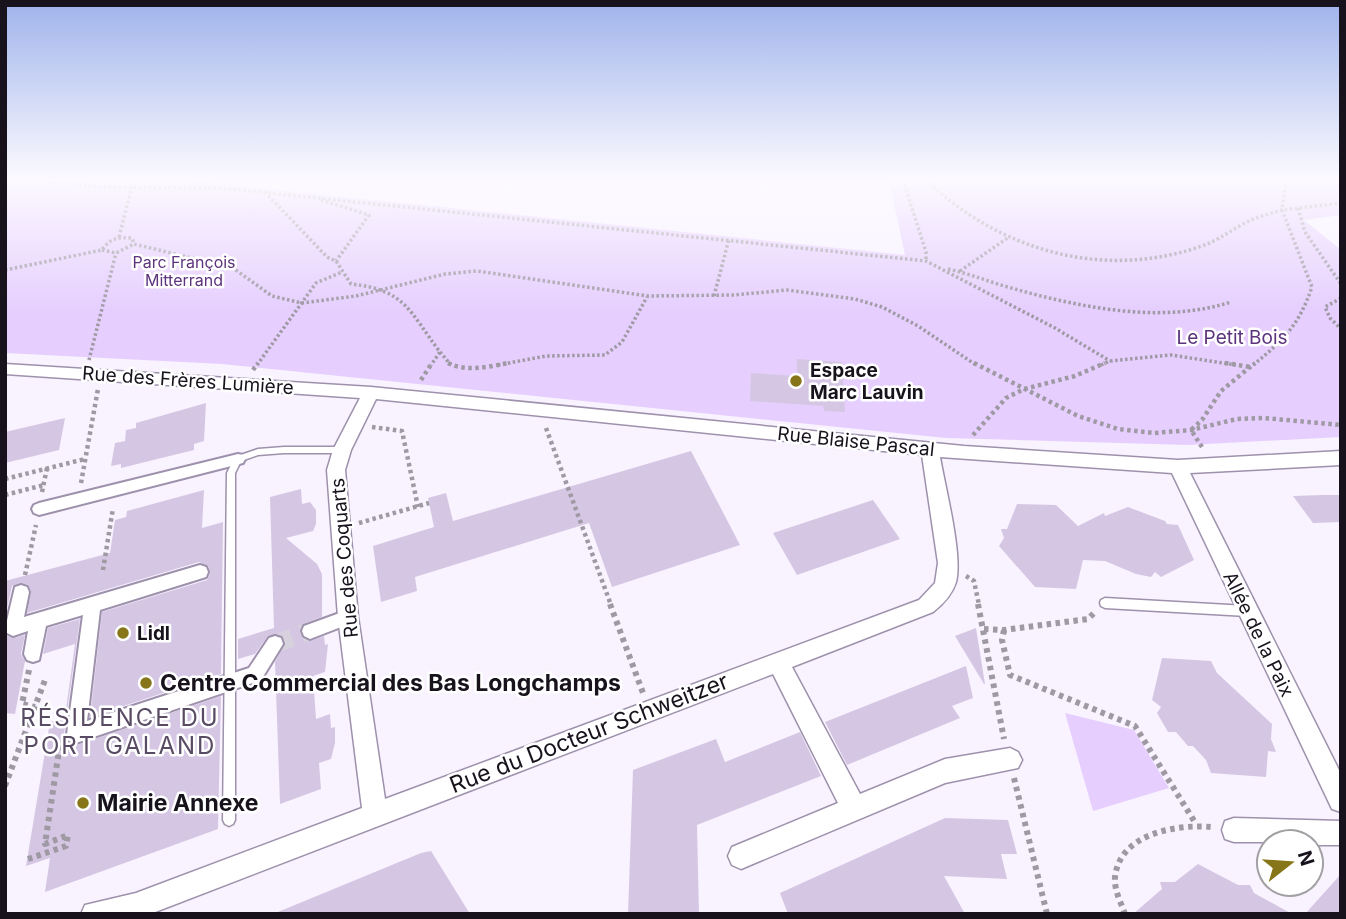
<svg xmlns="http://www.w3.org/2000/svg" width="1346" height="919" font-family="Inter,sans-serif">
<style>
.green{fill:#e6cffe}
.building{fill:#d5c7e4}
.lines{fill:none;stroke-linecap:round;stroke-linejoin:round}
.pedestrian-tunnel{stroke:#d7d1dd;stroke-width:18;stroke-dasharray:18 10;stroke-linecap:butt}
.service-casing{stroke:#9e91ac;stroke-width:3}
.pedestrian-casing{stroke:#9e91ac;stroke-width:4}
.minor-casing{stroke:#9e91ac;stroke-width:3}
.path-far2{stroke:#9f99a4;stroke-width:3.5;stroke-dasharray:2.5 2.5;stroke-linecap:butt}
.path-far1{stroke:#9f99a4;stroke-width:4.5;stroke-dasharray:3.5 3.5;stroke-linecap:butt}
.path{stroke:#9f99a4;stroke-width:6;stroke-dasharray:4.5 4.5;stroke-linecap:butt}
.service{fill:#fff;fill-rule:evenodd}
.pedestrian{fill:#fff;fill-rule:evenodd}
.minor{fill:#fff;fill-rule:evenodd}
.poi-dot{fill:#877619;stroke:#fff;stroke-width:2.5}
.labels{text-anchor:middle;stroke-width:5;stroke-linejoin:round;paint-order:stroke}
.far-park-label{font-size:16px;fill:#5c337c;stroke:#fff}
.park-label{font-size:19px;fill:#5c337c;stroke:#fff}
.poi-label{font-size:19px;font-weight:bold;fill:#17121c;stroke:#fff;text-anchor:start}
.street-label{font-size:19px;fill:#17121c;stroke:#fff}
.near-poi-label{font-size:23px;font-weight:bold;fill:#17121c;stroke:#fff;text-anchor:start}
.near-street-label{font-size:23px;fill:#17121c;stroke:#fff}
.near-neighbourhood-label{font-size:24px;letter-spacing:2px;fill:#584b63;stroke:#fff}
</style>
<rect width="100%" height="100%" fill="#f9f3ff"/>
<g class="green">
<polygon points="5,180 183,180 905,255 889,180 1341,180 1341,215 1304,220 1341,250 1341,437 1188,445 946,438 222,364 5,353"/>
<polygon points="1065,713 1134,730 1169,788 1093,811"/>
</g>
<g class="building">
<polygon points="797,359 842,362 845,412 824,411 823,406 750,401 751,373 797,376"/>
<polygon points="206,403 204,441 194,444 194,450 121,468 121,464 111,466 115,443 125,441 126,430 136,428 136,423"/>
<polygon points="65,418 59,450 5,463 5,432"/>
<polygon points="691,451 740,545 612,587 589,523 415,577 417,591 381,602 373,546 434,527 428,498 446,493 453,521"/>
<polygon points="301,489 302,504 310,502 316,510 316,524 313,531 286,538 317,564 322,574 322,617 303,624 300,632 303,638 309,641 324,636 325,645 328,644 325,672 313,676 316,719 330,714 331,728 335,727 335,743 331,759 319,763 321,789 280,804 275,662 285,643 282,636 268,636 255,654 238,659 238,639 274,628 270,497"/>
<polygon points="204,490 202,528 223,522 221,674 90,717 102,612 207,580 210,573 208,566 199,562 27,613 31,591 28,585 20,583 12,586 5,617 5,581 110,553 115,520 126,517 127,511"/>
<polygon points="1323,495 1341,495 1341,522 1313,523 1293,496"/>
<polygon points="873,500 900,539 797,575 773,533"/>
<polygon points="1017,504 1056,505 1078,526 1104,513 1105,516 1128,507 1165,521 1167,524 1178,525 1194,560 1161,577 1155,572 1151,577 1136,574 1105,561 1083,560 1076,589 1035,587 999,546 1004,538 1001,529 1007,529"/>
<polygon points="80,619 64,734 66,742 77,745 221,696 218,829 45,892 50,858 26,866 50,722 65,717 75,644 43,654 48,628"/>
<polygon points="976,628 985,684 984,684 955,636"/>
<polygon points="5,635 14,638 25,635 21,654 25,661 15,714 5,713"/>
<polygon points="1162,658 1211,661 1217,673 1272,724 1271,739 1276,752 1268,751 1266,777 1211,773 1206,760 1193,746 1188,746 1176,732 1168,732 1157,713 1161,707 1152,700"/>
<polygon points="966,666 973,698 952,706 960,718 847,765 825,722"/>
<polygon points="800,732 821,776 697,825 699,914 628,914 633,770 716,739 725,762"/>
<polygon points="945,818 1008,820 1017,854 1001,854 1007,879 944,876 965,914 788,914 780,893"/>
<polygon points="431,851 470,914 273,914 421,853"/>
<polygon points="1198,864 1238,885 1250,885 1254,893 1292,914 1133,914 1162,889 1160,882 1175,882"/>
<polygon points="1341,874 1341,914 1305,914"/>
</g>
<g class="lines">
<polyline class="pedestrian-tunnel" points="275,644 310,631"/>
<defs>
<g id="service">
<polygon points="284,447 342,447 346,450 342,453 284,453 258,455 241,461 235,473 235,820 233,824 229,826 225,824 223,820 227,473 235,457 258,449"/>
<polygon points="1105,598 1247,606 1251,608 1252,611 1251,614 1247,616 1105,608 1101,606 1100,603 1101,600"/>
</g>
<g id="pedestrian">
<polygon points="238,454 243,455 245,459 243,463 39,515 34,513 32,509 34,505 39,503"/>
<polygon points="200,565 206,567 208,572 206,577 100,610 87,721 249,668 269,638 275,636 281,638 283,644 261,680 76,743 69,741 67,734 83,615 46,626 39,660 33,662 27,660 24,654 28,631 13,636 7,633 5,629 15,587 21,585 27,587 29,592 24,617"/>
<polygon points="348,610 354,612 356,617 354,622 310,639 304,636 302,631 304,626"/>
</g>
<g id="minor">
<path d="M5,364L371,387L964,446L1178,460L1341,451V465L1190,473L1341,774V812L1332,809L1172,473L940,457C945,487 963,555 956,582C952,595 943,604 933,612L792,667L860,794L945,759L1010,748L1018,752L1022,760L1018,768L945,783L741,869L732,865L728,856L732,847L838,803L773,674L150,914H81L85,905L136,893L362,808L338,617L327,470L333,450L360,398L5,374ZM376,399L922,455L938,563L935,583L919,600L385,799L358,617L345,470L351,450Z"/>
<polygon points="1234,818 1341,821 1341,845 1311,845 1311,842 1234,842 1225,839 1222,830 1225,821"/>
</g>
</defs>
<use href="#service" class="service-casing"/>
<use href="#pedestrian" class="pedestrian-casing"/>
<use href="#minor" class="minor-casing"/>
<g class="path-far2">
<polyline points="34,180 102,187 221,188 926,261 1055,328 1110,361"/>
<polyline points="903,180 926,252 926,261"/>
<path d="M926,180C999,250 1101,280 1199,247C1219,241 1233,228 1251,220C1261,216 1272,213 1282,210L1286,180"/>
<path d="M265,192L327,257L336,261L351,284C406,290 409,311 440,352L431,365"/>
<polyline points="321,200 369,215 336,261"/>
<polyline points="1298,208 1305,232 1341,284"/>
<polyline points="119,237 132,186"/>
<polyline points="102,250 116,253 134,244"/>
<path d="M948,269C971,274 992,283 1015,289C1083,308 1162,324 1231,302"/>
<path d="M5,270L102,250C110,238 118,237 132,238L134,244L233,268L272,296L302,303L356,296L445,274L477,271L648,296L734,295L787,290L855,299L882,307L918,326L976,365"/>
<polyline points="960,271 1009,237"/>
<polyline points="714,296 729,239"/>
<polyline points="1341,298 1325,307 1330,318 1341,329"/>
<polyline points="440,352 451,365"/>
<polyline points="89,360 116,253"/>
<polyline points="257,365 316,283 342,272"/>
<polyline points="498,365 546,356 605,355 622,342 647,297"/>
<polyline points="1101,365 1110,361 1171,355 1236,365"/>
<path d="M1253,365C1284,340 1299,325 1312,287L1282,210L1341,203"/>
</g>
<g class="path-far1">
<path d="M448,363C466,372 488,367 508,363"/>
<polyline points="974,363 1078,416 1118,429 1154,433 1191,430 1237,419 1264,418 1341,425"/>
<polyline points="1225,363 1251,367"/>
<polyline points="253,370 258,363"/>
<polyline points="421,380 432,363"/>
<polyline points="372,427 402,431 418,507"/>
<polyline points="546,428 611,605"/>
<polyline points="973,435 1006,398 1024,389 1075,376 1105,363"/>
<polyline points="1202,447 1191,430 1202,420 1221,391 1255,363"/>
<polyline points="5,479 85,459"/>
<polyline points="81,483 98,389"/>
<polyline points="42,492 47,468"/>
<polyline points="5,495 44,485"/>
<polyline points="359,523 429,503"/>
<polyline points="103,570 113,508"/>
<polyline points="25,575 36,525"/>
<polyline points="966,576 974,581 979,605"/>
</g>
<g class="path">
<polyline points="610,604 643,693"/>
<polyline points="978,604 1004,739"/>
<polyline points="984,629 1004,630 1088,619 1094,613"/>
<polyline points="1004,630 1002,640 1010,675 1135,726 1196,824"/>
<polyline points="29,670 22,704 35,707"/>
<polyline points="1014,778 1047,914"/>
<polyline points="5,786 45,680"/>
<polyline points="28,859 66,846 68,835 45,844 60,744"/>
<path d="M1125,914C1121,903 1114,890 1115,877C1120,833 1177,824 1212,827"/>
</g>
<use href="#service" class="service"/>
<use href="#pedestrian" class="pedestrian"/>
<use href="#minor" class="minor"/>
</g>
<linearGradient id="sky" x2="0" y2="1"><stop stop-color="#9fb3eb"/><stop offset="0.58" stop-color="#fcfaff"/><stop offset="1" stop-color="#fcfaff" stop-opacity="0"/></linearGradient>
<rect width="1346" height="309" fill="url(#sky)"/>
<g class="poi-dot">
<circle cx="796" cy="381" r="7"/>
<circle cx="123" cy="633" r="7"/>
<circle cx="146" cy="683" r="7"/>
<circle cx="83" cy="803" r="7"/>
</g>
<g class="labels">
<g class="far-park-label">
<text x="184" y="268">Parc François<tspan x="184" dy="18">Mitterrand</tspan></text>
</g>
<g class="park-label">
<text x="1232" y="344">Le Petit Bois</text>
</g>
<g class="poi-label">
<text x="810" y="377">Espace<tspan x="810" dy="22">Marc Lauvin</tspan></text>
<text x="137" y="640">Lidl</text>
</g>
<g class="street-label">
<text transform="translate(188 380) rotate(4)" y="7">Rue des Frères Lumière</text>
<text transform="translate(856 441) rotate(6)" y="7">Rue Blaise Pascal</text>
<text transform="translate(344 558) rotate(-95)" y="7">Rue des Coquarts</text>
<text transform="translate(1259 634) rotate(64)" y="7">Allée de la Paix</text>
</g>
<g class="near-poi-label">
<text x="160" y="691">Centre Commercial des Bas Longchamps</text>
<text x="97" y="811">Mairie Annexe</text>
</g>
<g class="near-street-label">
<text transform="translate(589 733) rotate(-21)" y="8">Rue du Docteur Schweitzer</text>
</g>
<g class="near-neighbourhood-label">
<text x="120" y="726">RÉSIDENCE DU<tspan x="120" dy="28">PORT GALAND</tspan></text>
</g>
</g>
<rect width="1346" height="919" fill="none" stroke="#17121c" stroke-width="14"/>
<g transform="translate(1290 863) rotate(73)"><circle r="33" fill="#ffffff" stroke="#a2a0a4" stroke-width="2"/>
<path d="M0-5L12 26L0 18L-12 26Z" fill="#877619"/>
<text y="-10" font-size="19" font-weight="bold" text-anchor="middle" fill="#17121c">N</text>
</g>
</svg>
